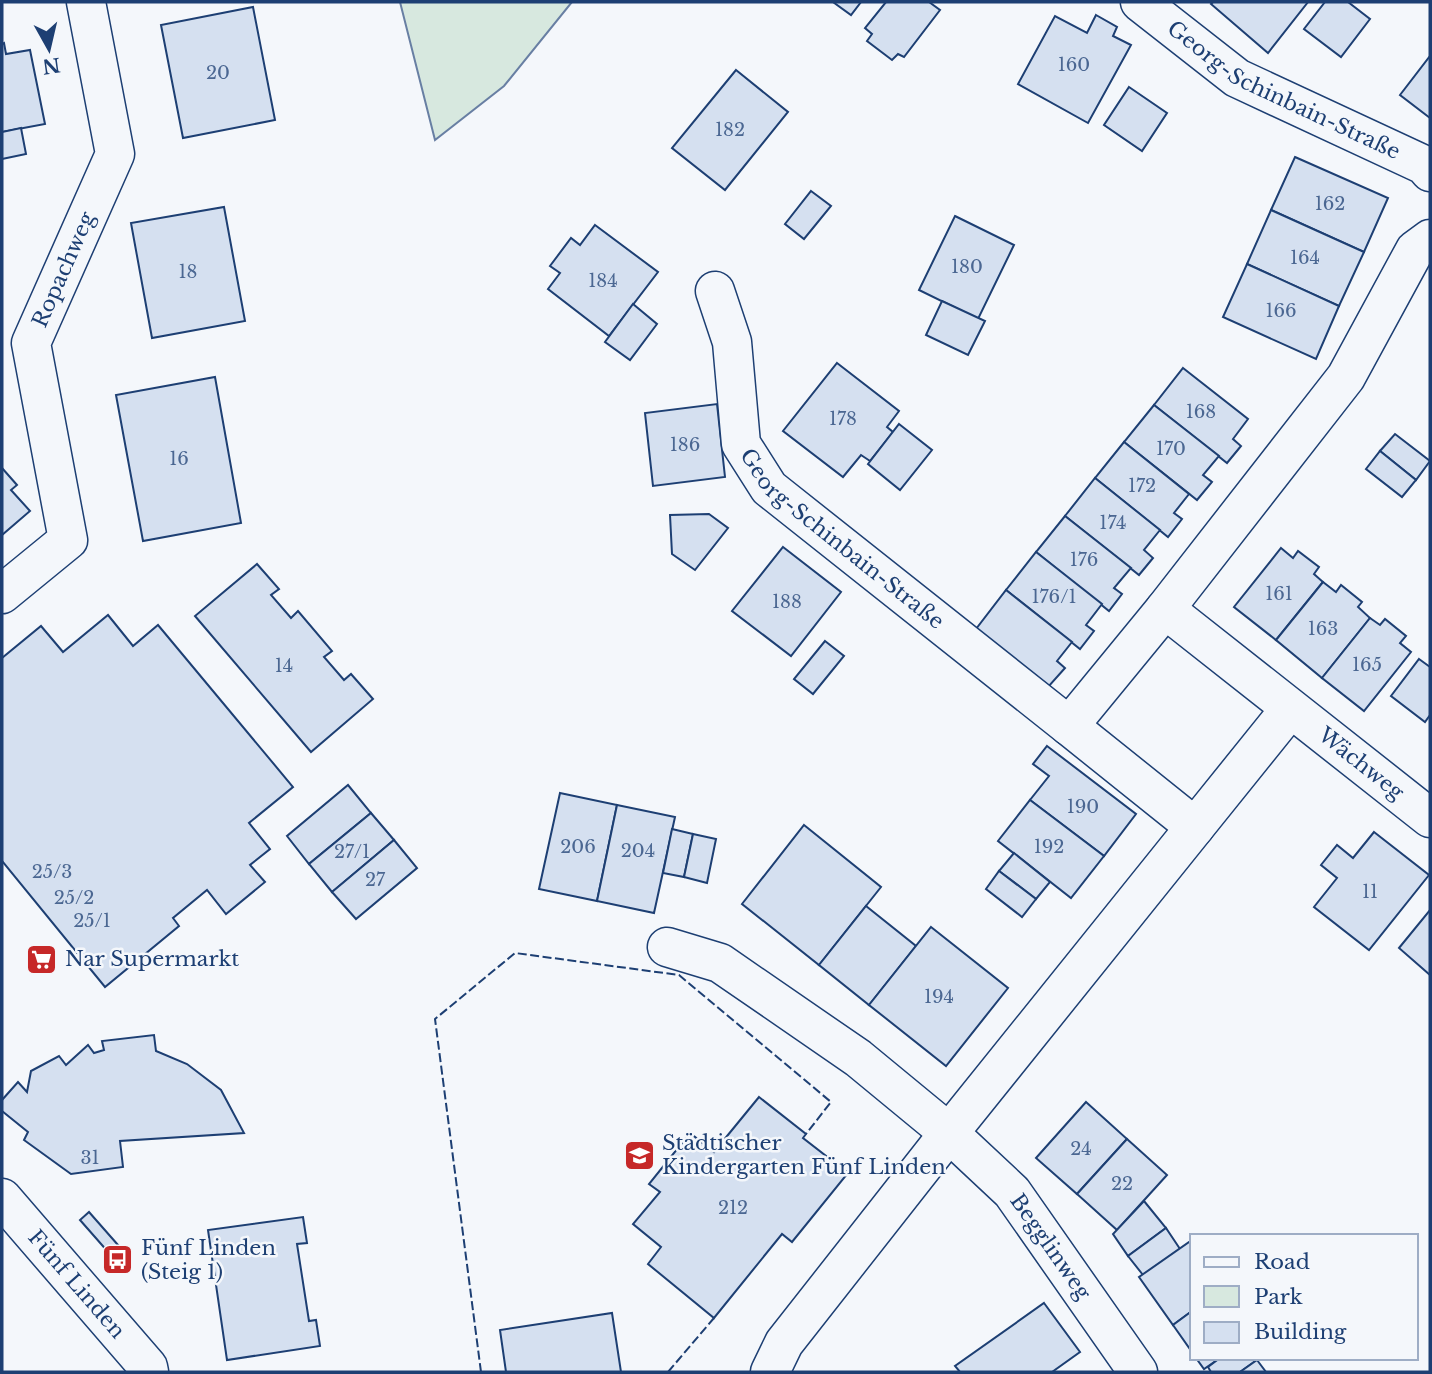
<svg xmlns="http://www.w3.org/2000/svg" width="1432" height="1374" font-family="'Libre Baskerville',serif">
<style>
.green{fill:#d7e8df;stroke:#687fa3;stroke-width:2}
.building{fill:#d5e0f0;stroke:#1d3f73;stroke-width:2}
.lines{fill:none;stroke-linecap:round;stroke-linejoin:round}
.minor-casing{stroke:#1d3f73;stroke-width:41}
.minor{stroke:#f4f7fb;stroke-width:38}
.fence{stroke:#1d3f73;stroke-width:2;stroke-dasharray:9 3.5;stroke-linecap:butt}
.labels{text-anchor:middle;stroke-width:5;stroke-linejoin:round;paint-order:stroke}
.number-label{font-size:18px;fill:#4b6792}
.street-label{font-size:21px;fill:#1d3f73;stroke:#f4f7fb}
.poi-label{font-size:21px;fill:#1d3f73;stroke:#f4f7fb;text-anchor:start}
</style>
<rect width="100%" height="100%" fill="#f4f7fb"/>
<polygon class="green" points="400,2 572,2 504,86 435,140"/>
<g class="building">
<polygon points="833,2 861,2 851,15"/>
<polygon points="886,2 929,2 940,10 904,57 898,54 892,60 867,41 872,34 865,28"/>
<polygon points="1213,2 1308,2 1268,53 1211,4"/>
<polygon points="1325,2 1348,2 1370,19 1341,57 1304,29"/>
<polygon points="253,7 275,120 183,138 161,25"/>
<polygon points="1096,15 1117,27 1113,36 1131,45 1088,123 1018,84 1055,16 1087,33"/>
<polygon points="4,43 6,54 30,50 45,124 2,132 2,44"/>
<polygon points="1430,56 1430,118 1400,95"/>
<polygon points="736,70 788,112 725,190 672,148"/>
<polygon points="1129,87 1167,113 1142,151 1104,125"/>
<polygon points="21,128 26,154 2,159 2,132"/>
<polygon points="1295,157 1388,198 1364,252 1271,210"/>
<polygon points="811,191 831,206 804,239 785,224"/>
<polygon points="224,207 245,321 152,338 131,223"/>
<polygon points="1271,210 1364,252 1339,306 1247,264"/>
<polygon points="955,216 1014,245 978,319 919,290"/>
<polygon points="595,225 658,272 609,336 548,289 560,273 550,266 571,238 580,245"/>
<polygon points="1247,264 1339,306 1316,359 1223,317"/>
<polygon points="942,301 985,321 968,355 926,335"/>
<polygon points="633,304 657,324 630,360 605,342"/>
<polygon points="837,363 899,411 887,427 893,432 870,461 861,455 843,477 783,431"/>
<polygon points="1183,368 1248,419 1233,439 1241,446 1227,463 1154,405"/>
<polygon points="215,377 241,523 143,541 116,395"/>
<polygon points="717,404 725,477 653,486 645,413"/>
<polygon points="1154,405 1219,456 1203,475 1212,482 1197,500 1124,442"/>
<polygon points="899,424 932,450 900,490 868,464"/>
<polygon points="1395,434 1430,461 1416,480 1380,451"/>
<polygon points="1124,442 1189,494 1174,513 1182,519 1168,537 1095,478"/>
<polygon points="1380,451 1416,480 1402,497 1366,469"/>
<polygon points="2,468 17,485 11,490 30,511 2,535"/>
<polygon points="1095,478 1160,530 1144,550 1153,558 1139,575 1065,516"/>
<polygon points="709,514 728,528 695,570 672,554 670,515"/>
<polygon points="1065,516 1131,568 1114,588 1122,594 1109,611 1036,552"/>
<polygon points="783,547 841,592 791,656 732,611"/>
<polygon points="1281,548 1293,558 1298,551 1319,567 1314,574 1323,582 1276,640 1234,607"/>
<polygon points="1036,552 1102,604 1086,625 1094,631 1080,649 1006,590"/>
<polygon points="257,564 279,589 271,595 291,618 298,611 332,651 324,657 344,680 351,674 373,699 311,752 195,616"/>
<polygon points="1323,582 1336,592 1341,585 1362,602 1358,607 1370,618 1322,678 1276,640"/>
<polygon points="1006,590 1072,642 1057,661 1065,668 1049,686 976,629"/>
<polygon points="108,615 133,646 158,625 293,787 249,823 270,849 250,865 265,882 226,914 207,890 173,918 179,926 105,987 2,861 2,658 41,626 63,652"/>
<polygon points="1370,618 1380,625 1385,619 1406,636 1400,643 1411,652 1364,711 1322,678"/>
<polygon points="825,641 844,656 813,694 794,679"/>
<polygon points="1419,659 1430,667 1430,715 1425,722 1391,696"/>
<polygon points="1047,746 1136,814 1104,856 1030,800 1049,776 1033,764"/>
<polygon points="348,785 371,813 309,864 287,836"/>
<polygon points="560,793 617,805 597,901 539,889"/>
<polygon points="1030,800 1104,856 1071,898 998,841"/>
<polygon points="617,805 675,817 654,913 597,901"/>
<polygon points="371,813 394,840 332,892 309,864"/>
<polygon points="804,825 881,887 819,965 742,904"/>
<polygon points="672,829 693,834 684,877 663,873"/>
<polygon points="1374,832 1429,875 1369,950 1314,907 1337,878 1321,865 1337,845 1353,858"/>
<polygon points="693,834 716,839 707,883 684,877"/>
<polygon points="394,840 417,868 356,919 332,892"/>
<polygon points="1014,853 1050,882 1036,899 999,871"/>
<polygon points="999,871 1036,899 1022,917 986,889"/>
<polygon points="866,906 916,946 869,1005 819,965"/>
<polygon points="1430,910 1430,975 1399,948"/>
<polygon points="931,927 1008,988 946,1066 869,1005"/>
<polygon points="154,1035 156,1051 187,1064 221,1090 244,1133 120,1141 123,1167 71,1174 24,1140 28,1132 2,1111 2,1100 18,1082 27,1092 31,1071 59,1056 66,1065 88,1045 94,1053 104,1050 102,1041"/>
<polygon points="759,1097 806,1134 803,1138 848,1173 792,1242 782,1234 714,1318 648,1264 661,1247 633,1224 660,1192 649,1184 690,1133 714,1152"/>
<polygon points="1086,1102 1127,1139 1077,1194 1036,1158"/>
<polygon points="1127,1139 1167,1175 1117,1230 1077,1194"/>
<polygon points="1144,1201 1166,1228 1128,1256 1113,1234"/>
<polygon points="89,1212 118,1245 109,1253 80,1220"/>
<polygon points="303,1217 307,1243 297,1244 309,1321 316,1320 320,1346 227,1360 208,1230"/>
<polygon points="1166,1228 1180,1249 1143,1275 1128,1256"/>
<polygon points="1192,1240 1192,1311 1173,1325 1139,1277"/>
<polygon points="1044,1303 1080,1352 1052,1372 960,1372 955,1366"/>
<polygon points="1192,1311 1192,1352 1173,1325"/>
<polygon points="612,1313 621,1372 506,1372 500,1330"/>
<polygon points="1196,1358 1220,1358 1204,1369"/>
<polygon points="1220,1358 1256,1358 1257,1360 1240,1372 1211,1372 1208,1367"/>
<polygon points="1257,1360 1266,1372 1240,1372"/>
</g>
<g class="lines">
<defs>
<g id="minor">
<path id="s1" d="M1140,2L1237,78L1424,165L1430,172"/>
<path id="s2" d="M715,291L732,342L741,444L769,488L1069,726"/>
<path id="s3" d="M2,594L68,540L31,343L115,154L86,2"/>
<polyline points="1165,609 1346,377 1415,250 1430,239"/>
<path id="s4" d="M1290,709L1195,827L1069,726L1165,609L1430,818"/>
<path id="s5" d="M667,947L720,963L858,1058L949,1133L1012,1192L1138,1372"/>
<path id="s6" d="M2,1198L148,1367L149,1372"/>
<polyline points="770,1372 784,1343 949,1133 1195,827"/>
</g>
</defs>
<use href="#minor" class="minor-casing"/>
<use href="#minor" class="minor"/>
<g class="fence">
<polyline points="481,1372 435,1019 515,953 679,975 831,1102 806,1134"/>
<polyline points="668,1372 714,1318"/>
</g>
</g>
<defs>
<symbol id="supermarket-square" viewBox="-11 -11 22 22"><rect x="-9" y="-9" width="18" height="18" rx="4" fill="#c62828" stroke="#f4f7fb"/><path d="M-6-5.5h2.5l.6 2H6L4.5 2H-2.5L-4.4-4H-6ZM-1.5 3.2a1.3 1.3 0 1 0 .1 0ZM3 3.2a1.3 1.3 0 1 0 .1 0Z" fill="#fff"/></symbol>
<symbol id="school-square" viewBox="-11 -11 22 22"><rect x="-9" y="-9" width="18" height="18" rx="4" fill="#c62828" stroke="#f4f7fb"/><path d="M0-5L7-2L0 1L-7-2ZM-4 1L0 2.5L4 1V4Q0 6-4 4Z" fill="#fff"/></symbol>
<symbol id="bus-square" viewBox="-11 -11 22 22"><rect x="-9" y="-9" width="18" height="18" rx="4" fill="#c62828" stroke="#f4f7fb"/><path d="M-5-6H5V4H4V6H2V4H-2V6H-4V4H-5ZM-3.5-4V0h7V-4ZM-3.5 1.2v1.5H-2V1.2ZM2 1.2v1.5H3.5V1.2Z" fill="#fff"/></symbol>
</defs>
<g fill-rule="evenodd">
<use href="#supermarket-square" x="24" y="942" width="35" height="35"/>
<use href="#school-square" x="622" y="1138" width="35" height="35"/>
<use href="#bus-square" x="100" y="1242" width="35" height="35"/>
</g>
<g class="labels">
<g class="number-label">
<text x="1074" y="71">160</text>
<text x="218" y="79">20</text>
<text x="730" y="136">182</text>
<text x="1330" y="210">162</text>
<text x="1305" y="264">164</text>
<text x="967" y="273">180</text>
<text x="188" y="278">18</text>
<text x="603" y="287">184</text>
<text x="1281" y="317">166</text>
<text x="1201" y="418">168</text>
<text x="843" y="425">178</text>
<text x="685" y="451">186</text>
<text x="1171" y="455">170</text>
<text x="179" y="465">16</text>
<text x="1142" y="492">172</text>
<text x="1113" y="529">174</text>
<text x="1084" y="566">176</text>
<text x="1279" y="600">161</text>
<text x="1054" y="603">176/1</text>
<text x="787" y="608">188</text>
<text x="1323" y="635">163</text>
<text x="1367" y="671">165</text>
<text x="284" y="672">14</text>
<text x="1083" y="813">190</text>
<text x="578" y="853">206</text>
<text x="1049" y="853">192</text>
<text x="638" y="857">204</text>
<text x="352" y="858">27/1</text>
<text x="52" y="878">25/3</text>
<text x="375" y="886">27</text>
<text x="1370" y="898">11</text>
<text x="74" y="904">25/2</text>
<text x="92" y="927">25/1</text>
<text x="939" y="1003">194</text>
<text x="1081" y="1155">24</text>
<text x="90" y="1164">31</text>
<text x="1122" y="1190">22</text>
<text x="733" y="1214">212</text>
</g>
<g class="street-label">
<text dy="7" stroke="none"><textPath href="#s1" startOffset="170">Georg-Schinbain-Straße</textPath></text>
<text dy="7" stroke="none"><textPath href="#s3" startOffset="366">Ropachweg</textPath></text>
<text dy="7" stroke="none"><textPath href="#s2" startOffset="296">Georg-Schinbain-Straße</textPath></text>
<text dy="7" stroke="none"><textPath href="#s4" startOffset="714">Wächweg</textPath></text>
<text dy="7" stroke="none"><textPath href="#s5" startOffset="494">Begglinweg</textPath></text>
<text dy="7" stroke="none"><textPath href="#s6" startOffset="114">Fünf Linden</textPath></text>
</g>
<g class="poi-label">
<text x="65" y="966">Nar Supermarkt</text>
<text x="662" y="1150">Städtischer<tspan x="662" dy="24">Kindergarten Fünf Linden</tspan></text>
<text x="141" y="1255">Fünf Linden<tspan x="141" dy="24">(Steig 1)</tspan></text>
</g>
</g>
<rect width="1432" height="1374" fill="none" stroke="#1d3f73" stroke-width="7"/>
<rect x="1190" y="1234" width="228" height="126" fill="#f4f7fb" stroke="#9eadc5" stroke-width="2"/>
<rect x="1204" y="1257" width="35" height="10" fill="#f4f7fb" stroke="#9eadc5" stroke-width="2"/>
<text x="1254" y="1269" font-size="21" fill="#1d3f73">Road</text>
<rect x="1204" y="1286" width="35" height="21" fill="#d7e8df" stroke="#9eadc5" stroke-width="2"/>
<text x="1254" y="1304" font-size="21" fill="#1d3f73">Park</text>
<rect x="1204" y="1322" width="35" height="21" fill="#d5e0f0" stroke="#9eadc5" stroke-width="2"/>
<text x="1254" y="1339" font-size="21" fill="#1d3f73">Building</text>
<g transform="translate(49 49) rotate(172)" stroke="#f4f7fb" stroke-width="5" paint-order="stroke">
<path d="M0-5L12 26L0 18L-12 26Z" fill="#1d3f73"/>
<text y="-10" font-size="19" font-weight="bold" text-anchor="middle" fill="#1d3f73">N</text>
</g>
</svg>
